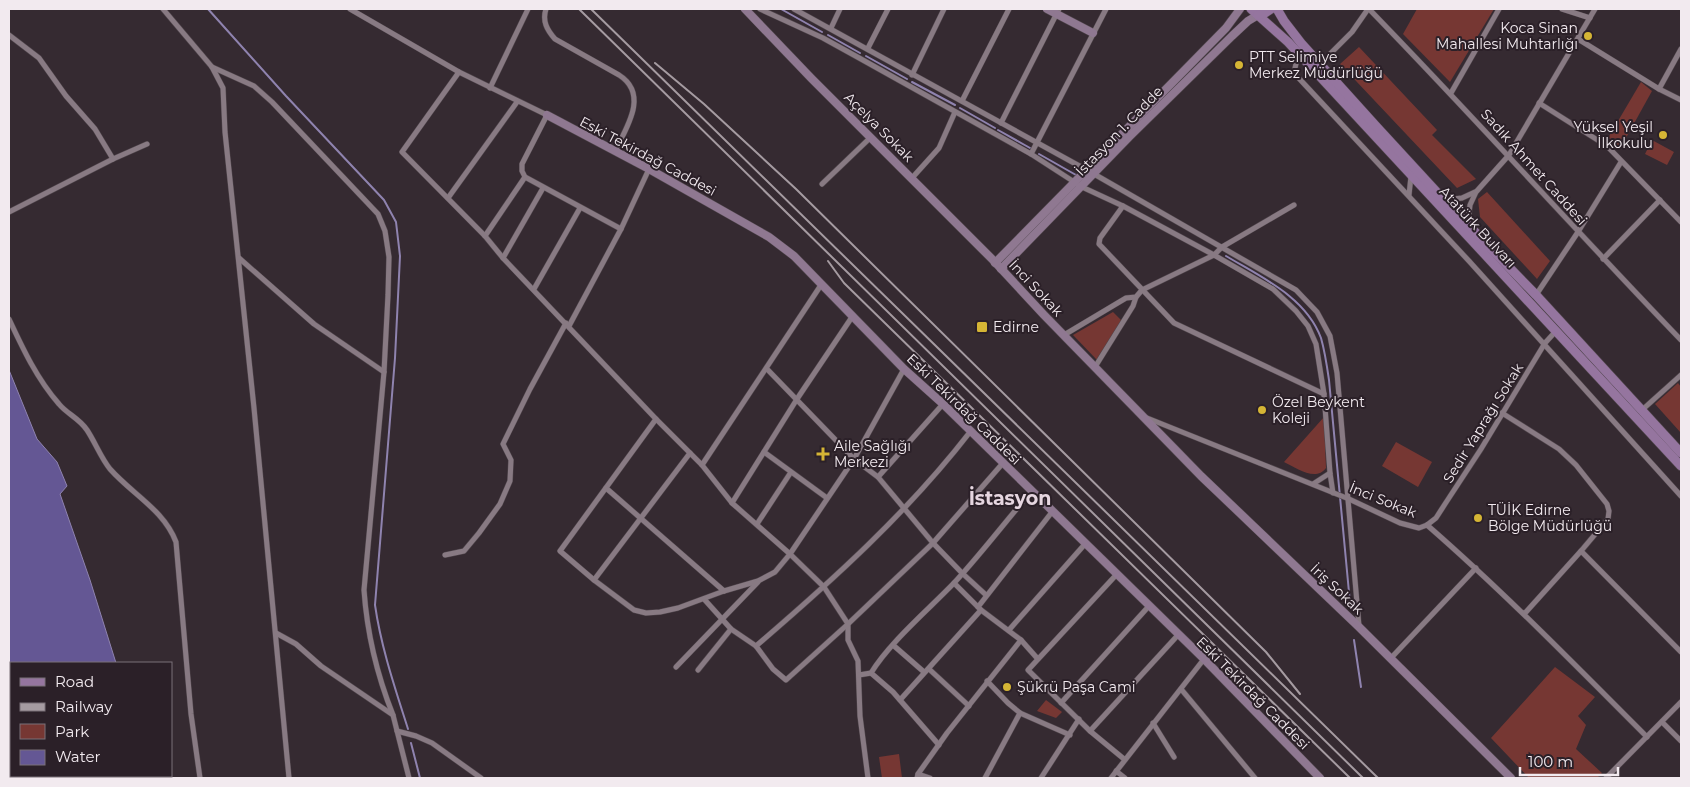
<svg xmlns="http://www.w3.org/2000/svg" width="1690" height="787" font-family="Montserrat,sans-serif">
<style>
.green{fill:#763733}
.water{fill:#645794;stroke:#8f83af}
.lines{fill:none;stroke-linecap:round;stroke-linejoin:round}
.stream{stroke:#8f83af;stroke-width:2}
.street-casing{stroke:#50464c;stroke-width:6}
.secondary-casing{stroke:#50464c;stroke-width:9}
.primary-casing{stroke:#50464c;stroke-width:10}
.street{stroke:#887a83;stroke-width:5}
.secondary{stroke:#8f7891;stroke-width:8}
.primary{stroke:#95759f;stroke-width:9}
.rail{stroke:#a59ba1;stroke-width:2}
.poi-dot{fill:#d5b535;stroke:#2b2028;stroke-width:2}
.labels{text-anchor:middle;stroke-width:4;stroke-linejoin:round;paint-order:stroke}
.poi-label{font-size:14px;fill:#f2eaef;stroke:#2b2028;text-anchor:start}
.street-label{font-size:14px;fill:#f2eaef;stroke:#2b2028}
.district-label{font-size:19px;font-weight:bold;fill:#e6d6e0;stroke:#2b2028}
</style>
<rect width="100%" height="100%" fill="#352a31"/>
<g class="green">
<polygon points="1417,9 1494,9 1450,82 1403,34"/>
<polygon points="1359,47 1437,130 1432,135 1476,179 1457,188 1340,64"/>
<polygon points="1641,82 1652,91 1621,147 1608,138"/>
<polygon points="1652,140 1674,152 1667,165 1645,154"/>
<polygon points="1487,192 1550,261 1537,279 1480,217 1478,199"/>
<polygon points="1113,312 1122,321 1097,360 1073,335"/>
<polygon points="1678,383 1681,387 1681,433 1655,404"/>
<path d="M1324,417L1326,468C1316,482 1296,468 1284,462Z"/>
<polygon points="1396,442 1432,462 1418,487 1382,466"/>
<polygon points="1555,667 1595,697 1578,716 1586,725 1576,749 1602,773 1597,778 1529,778 1491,738"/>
<polygon points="1046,700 1062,712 1056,718 1037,711"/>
<polygon points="899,754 902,778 882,778 879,757"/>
</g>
<polygon class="water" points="9,370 37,439 57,462 67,486 60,494 90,580 116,663 11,663 11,776 150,776 151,778 9,778"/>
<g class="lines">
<g class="stream">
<path d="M208,9L286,96L384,200L396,222L400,256L395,358L375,605C381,647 395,688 408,729"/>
<polyline points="781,9 822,32"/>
<polyline points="828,35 860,53"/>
<polyline points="866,56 907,79"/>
<polyline points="912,82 955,105"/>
<polyline points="960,108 995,128"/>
<polyline points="998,130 1030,148"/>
<polyline points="1039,154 1076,175"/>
<path d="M1226,256C1261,277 1306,297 1321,338C1325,352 1327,366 1329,380L1350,603"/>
<polyline points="1354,640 1361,687"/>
<polyline points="411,743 420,778"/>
</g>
<defs>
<g id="street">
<polyline points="163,9 212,67 223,88 225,132 254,408 289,778"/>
<polyline points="350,9 459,72 547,115 522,164 522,171 525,177 621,229"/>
<path d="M546,9C542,21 547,30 555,39L619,75C649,94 627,127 615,151"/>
<polyline points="760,9 823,38 861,59 1031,154 1082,187 1123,206 1214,255 1273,289 1296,311 1308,326 1316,344 1324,394 1330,473 1333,493"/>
<polyline points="794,9 1094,174 1296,290 1317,312 1330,336 1337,373 1359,626"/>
<path d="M1369,9C1475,118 1576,231 1681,340"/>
<polyline points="1562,9 1590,18"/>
<polyline points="831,28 840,9"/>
<polyline points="9,35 39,58 66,96 95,129 113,159"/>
<polyline points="1578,39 1659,89 1681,100"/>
<polyline points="868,48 888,9"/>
<polyline points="1298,54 1294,73 1469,261 1681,496"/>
<polyline points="1330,54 1352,32 1368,9"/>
<path d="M212,67L254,86L272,102L378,214L385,231L389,257L388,295L384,372L364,590C367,633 377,675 393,715"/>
<polyline points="459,72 402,152 485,236 503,258 656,419 702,465 732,503 790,554 824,587 848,624 848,640 858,661 860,716 868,778"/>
<polyline points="912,75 944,9"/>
<polyline points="490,88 528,9"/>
<polyline points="1659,89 1681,49"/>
<polyline points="1451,93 1499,9"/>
<polyline points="962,101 1009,9"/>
<polyline points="1539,103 1607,146 1681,222"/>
<polyline points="1001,123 1059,9"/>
<polyline points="1031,154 1106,9"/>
<polyline points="912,178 939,148 955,112"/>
<polyline points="822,184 871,137"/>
<polyline points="1409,195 1411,176"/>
<polyline points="448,198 517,102"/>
<polyline points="1445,200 1462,198 1475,192"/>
<polyline points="1123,206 1100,238 1099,244 1174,323 1324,394"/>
<polyline points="9,212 113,159 147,144"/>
<polyline points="1468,223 1470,205 1476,192 1509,155 1595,9"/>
<polyline points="485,236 525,177"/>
<polyline points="239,258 314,324 384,372"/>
<polyline points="503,258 543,188"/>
<polyline points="1603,259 1660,200"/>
<polyline points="534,289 580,208"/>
<polyline points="1536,295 1578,232 1621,162"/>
<path d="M9,319C23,349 37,379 59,404C67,414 79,418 87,430C95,442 101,458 110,469C132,494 164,510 176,542L191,714L200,778"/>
<polyline points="569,326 621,229 649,169"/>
<polyline points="1064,335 1126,298 1136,297 1142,290 1214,255 1222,247 1294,205"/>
<polyline points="1095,367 1133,306 1136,297"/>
<polyline points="767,369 854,459 878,477 933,543 962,573 986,595"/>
<polyline points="1642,410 1681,375"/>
<polyline points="1502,413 1559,449 1576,465 1607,504 1609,511 1608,519 1581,551 1526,612 1523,613"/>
<polyline points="1147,418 1349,499 1400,523 1419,528 1427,525 1436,518 1445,504 1481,449 1545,343 1556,331"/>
<polyline points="656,419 560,551 594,580 634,610 646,613 660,612 678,608 724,591 758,581 775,572 790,554 854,459 904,369"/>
<polyline points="764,452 827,498"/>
<polyline points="702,465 821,285"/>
<polyline points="878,477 943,404"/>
<polyline points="1313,484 1330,473"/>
<polyline points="606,488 724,591"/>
<polyline points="732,503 797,399 852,317"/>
<polyline points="757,524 791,472"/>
<path d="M1427,525C1504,592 1575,665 1647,737"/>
<polyline points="1581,551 1681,652"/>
<polyline points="445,555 464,551 479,533 500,504 510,481 511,460 503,444 530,389 566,323"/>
<polyline points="1117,574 1028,670 1090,731 1124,759"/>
<polyline points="594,580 690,453"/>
<polyline points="954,583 981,610 1021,640 1037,658"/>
<polyline points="704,599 731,629 756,646 773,669 786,680 848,624 933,543 1003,463"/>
<polyline points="978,607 1052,512"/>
<polyline points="1009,630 1085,544"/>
<polyline points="276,633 296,644 321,666 393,715 409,778"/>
<polyline points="893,645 924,672"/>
<path d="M756,646C833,580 908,512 970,432"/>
<polyline points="1391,658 1476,568"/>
<polyline points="676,667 758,582"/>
<polyline points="929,669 969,706"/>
<polyline points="698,670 731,629"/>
<polyline points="871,673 893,692 939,745"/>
<path d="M859,675L871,673C890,642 928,610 954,583C981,554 1005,522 1031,492"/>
<polyline points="987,681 1008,703 1020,713 1070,735"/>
<polyline points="1181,689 1255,778"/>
<polyline points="900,700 981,610"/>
<polyline points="1061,703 1149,606"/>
<polyline points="1662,722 1681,741"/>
<polyline points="1153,723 1174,757"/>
<polyline points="397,731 416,736 432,743 481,778"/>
<polyline points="1090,731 1178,635"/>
<polyline points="1116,771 1125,778"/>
<polyline points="918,774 930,778"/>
<polyline points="917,778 918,774 947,733 1021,640"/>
<polyline points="985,778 1020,713"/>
<polyline points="1041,778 1079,719"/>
<polyline points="1111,778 1204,659"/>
<polyline points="1606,778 1681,702"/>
</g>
<g id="secondary">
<polyline points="745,9 812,79 993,260 1044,315 1201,476 1359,627 1511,778"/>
<polyline points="1047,9 1093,33"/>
<polyline points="547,115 649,169 769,237 794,256 904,369 943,404 1204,659 1320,778"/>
<polyline points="995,263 1226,28 1240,9"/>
<polyline points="1001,269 1129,137 1232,36 1248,21 1258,15"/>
</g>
<g id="primary">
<polyline points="1251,9 1288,42 1681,466"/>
<polyline points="1277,9 1284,21 1301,43 1375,125 1444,200 1536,295 1681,453"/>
<polyline points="1258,15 1265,13 1271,9"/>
</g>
</defs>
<use href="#street" class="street-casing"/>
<use href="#secondary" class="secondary-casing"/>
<use href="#primary" class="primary-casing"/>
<use href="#street" class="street"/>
<use href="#secondary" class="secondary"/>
<use href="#primary" class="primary"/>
<g class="rail">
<polyline points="579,9 1363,778"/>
<polyline points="591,9 1378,778"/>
<polyline points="655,63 704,104 796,189 1266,652 1300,694"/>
<polyline points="828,261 844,283 1350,778"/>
</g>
</g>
<g class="poi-dot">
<circle cx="1588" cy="36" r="5"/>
<circle cx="1239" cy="65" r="5"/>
<circle cx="1663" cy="135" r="5"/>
<rect x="976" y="321" width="12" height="12" rx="2.5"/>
<circle cx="1262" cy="410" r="5"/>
<path d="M820.5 446.5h5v5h5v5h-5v5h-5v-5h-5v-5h5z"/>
<circle cx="1478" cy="518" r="5"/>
<circle cx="1007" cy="687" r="5"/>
</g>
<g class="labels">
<g class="poi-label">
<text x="1578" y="33" text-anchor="end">Koca Sinan<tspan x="1578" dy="16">Mahallesi Muhtarlığı</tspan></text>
<text x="1249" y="62">PTT Selimiye<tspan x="1249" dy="16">Merkez Müdürlüğü</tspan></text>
<text x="1653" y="132" text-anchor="end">Yüksel Yeşil<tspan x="1653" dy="16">İlkokulu</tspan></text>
<text x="993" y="332">Edirne</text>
<text x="1272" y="407">Özel Beykent<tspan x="1272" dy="16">Koleji</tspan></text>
<text x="834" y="451">Aile Sağlığı<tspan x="834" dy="16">Merkezi</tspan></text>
<text x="1488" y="515">TÜİK Edirne<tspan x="1488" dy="16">Bölge Müdürlüğü</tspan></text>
<text x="1017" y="692">Şükrü Paşa Cami</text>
</g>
<g class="street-label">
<text transform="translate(879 127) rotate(45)" y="5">Açelya Sokak</text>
<text transform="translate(1119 131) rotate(-46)" y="5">İstasyon 1. Cadde</text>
<text transform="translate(648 156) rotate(28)" y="5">Eski Tekirdağ Caddesi</text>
<text transform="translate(1534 167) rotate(48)" y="5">Sadık Ahmet Caddesi</text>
<text transform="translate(1478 227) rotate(47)" y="5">Atatürk Bulvarı</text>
<text transform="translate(1036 288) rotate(47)" y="5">İnci Sokak</text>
<text transform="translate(964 409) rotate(44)" y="5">Eski Tekirdağ Caddesi</text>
<text transform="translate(1483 423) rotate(-58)" y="5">Sedir Yaprağı Sokak</text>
<text transform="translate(1383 500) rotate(22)" y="5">İnci Sokak</text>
<text transform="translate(1337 589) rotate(43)" y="5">İriş Sokak</text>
<text transform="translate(1253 693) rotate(45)" y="5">Eski Tekirdağ Caddesi</text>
</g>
<g class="district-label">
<text x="1010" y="505">İstasyon</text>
</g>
</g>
<rect width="1690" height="787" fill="none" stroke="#f2eaef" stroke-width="20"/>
<rect x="10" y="662" width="162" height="115" fill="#2b2028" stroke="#7b7178"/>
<rect x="20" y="678" width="25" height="8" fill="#95759f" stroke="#7b7178"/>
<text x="55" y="687" font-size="15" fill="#f2eaef">Road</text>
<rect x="20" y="703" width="25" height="8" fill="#a59ba1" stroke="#7b7178"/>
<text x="55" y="712" font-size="15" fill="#f2eaef">Railway</text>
<rect x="20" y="724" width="25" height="15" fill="#763733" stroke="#7b7178"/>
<text x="55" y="737" font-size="15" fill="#f2eaef">Park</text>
<rect x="20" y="750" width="25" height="15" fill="#645794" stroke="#7b7178"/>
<text x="55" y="762" font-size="15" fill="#f2eaef">Water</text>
<path d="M1520 767v8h98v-8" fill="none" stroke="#f2eaef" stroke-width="2.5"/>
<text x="1528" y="767" font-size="15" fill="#f2eaef" stroke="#2b2028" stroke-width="4" paint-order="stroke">100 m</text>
</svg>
